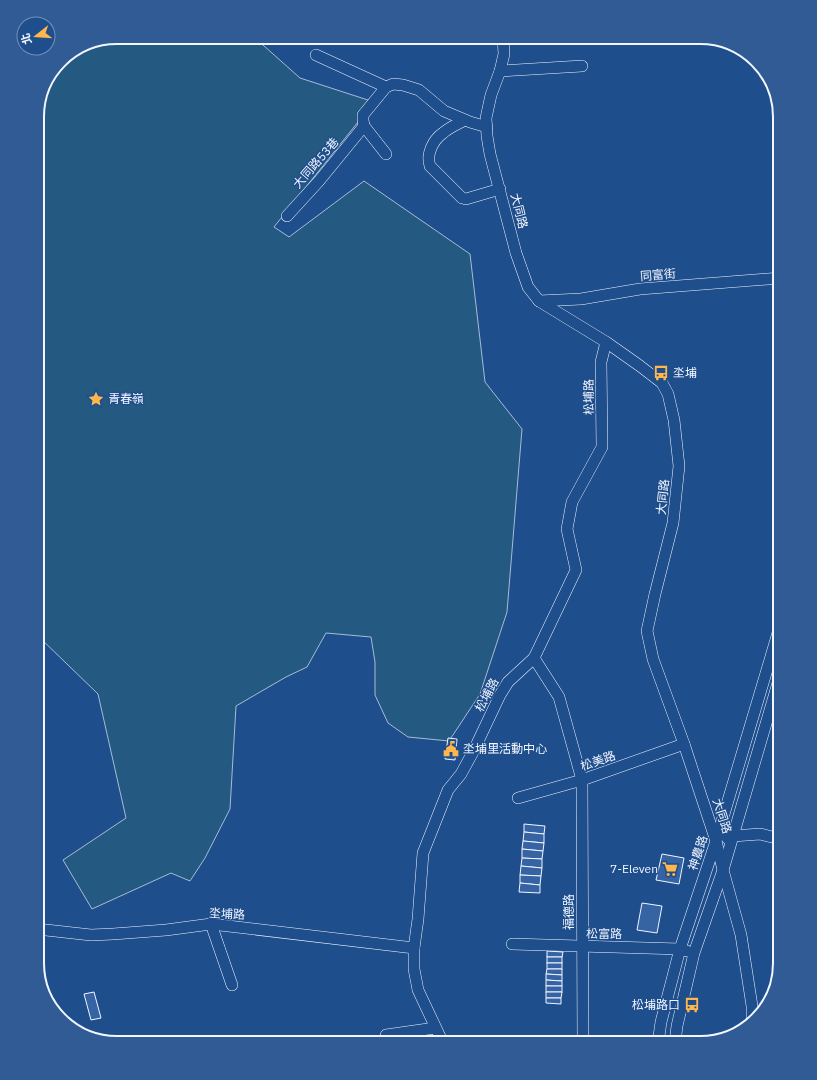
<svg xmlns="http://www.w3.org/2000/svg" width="817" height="1080" font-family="'IBM Plex Sans','Noto Sans TC',sans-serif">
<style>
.green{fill:#245a82;stroke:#a8bbd7}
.building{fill:#3563a3;stroke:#f2f6ff}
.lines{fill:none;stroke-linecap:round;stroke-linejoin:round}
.minor-casing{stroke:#f2f6ff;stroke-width:12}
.minor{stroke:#1f4e8c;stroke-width:11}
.labels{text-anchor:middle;stroke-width:3;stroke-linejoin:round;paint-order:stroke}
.street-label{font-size:12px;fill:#f2f6ff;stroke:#1f4e8c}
.poi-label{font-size:12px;fill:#f2f6ff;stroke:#1f4e8c;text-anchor:start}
.rim{fill:none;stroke:#f2f6ff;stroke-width:2}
</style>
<rect width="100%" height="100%" fill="#1f4e8c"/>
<polygon class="green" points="117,37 254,37 300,78 374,102 274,227 289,237 364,181 470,254 485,382 522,429 507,612 480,694 449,741 408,737 388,723 375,695 375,662 371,637 326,633 307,667 286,677 236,706 230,809 205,858 190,881 171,873 92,909 63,860 126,818 98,694 37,635 37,111 45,81 64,57 87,43"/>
<g class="building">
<polygon points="448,738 457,739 455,760 445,759"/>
<polygon points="524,824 545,826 544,834 524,832"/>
<polygon points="524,832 544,834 544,843 523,841"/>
<polygon points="523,841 544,843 543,851 522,849"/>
<polygon points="522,849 543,851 542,859 522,858"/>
<polygon points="662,854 684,858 679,884 656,880"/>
<polygon points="522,858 542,859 542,868 521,866"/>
<polygon points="521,866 542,868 541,876 520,875"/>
<polygon points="520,875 541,876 540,885 520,883"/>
<polygon points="520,883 540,885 540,893 519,892"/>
<polygon points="642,903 662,906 657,933 637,930"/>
<polygon points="547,951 563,952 562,957 547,957"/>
<rect x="547" y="957" width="15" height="6"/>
<rect x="547" y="963" width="15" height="6"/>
<polygon points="547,969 562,969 562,975 546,974"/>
<polygon points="546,974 562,975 562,981 546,980"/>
<polygon points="546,980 562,981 562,986 546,986"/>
<rect x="546" y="986" width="16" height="6"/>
<polygon points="94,992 101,1018 91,1020 84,994"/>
<polygon points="546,992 562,992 561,998 546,998"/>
<polygon points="546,998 561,998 561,1004 546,1003"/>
</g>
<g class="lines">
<defs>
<g id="minor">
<polyline points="503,37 504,54 500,71 491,95 486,118 487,136 490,154 516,253 528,287 539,301 606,342 640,366 662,383 668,394 674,420 679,466 673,523 655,594 647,631 653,659 684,744 716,841 723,870 741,935 752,1006 752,1021"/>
<polyline points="316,55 386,87"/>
<polyline points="500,71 582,66"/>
<path d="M465,120C458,124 450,127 443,133C433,140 426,154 430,166L462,198L466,199L500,189"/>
<polyline points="386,154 364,126 363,120 363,115 386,87 393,84 403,85 419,90 444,111 470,122 487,127"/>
<polyline points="287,216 319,181 364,126"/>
<polyline points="539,301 581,299 640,289 780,278"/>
<polyline points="534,658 559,697 582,780 583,1043"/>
<polyline points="518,798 582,780 684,744"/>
<polyline points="727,838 733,836 760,834 780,839"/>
<polyline points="211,924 232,985"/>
<polyline points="37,929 91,935 113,934 166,930 211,924 414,948"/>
<polyline points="512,944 680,949 687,951"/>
<polyline points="386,1035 435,1028"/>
<polyline points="443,1043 418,990 414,969 414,948 418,919 423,853 448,790 461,774 473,752 500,695 508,682 534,658 576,570 567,529 572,502 602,447 601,362 606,342"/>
<polyline points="658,1043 661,1022 680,949 716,841 780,626"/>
<polyline points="675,1043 677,1026 694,953 723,870 780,676"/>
</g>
</defs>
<use href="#minor" class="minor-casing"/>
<use href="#minor" class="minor"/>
</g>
<defs>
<symbol id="bus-bare" viewBox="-9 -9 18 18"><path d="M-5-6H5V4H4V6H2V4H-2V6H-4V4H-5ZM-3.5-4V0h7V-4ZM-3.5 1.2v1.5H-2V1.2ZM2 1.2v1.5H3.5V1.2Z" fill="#ffb74d" stroke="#1f4e8c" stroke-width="2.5" paint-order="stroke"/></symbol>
<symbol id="sight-bare" viewBox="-9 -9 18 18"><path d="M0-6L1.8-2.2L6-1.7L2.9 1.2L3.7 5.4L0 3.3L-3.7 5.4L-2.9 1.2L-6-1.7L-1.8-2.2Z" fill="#ffb74d" stroke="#1f4e8c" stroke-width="2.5" paint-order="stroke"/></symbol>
<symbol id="civic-bare" viewBox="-9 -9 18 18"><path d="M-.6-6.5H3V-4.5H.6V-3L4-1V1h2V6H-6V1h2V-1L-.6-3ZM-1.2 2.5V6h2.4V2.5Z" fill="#ffb74d" stroke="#1f4e8c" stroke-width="2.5" paint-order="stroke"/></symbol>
<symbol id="supermarket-bare" viewBox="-9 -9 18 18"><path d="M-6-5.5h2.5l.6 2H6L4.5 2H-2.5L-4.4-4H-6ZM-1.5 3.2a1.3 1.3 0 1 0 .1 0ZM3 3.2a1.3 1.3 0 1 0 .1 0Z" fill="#ffb74d" stroke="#1f4e8c" stroke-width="2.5" paint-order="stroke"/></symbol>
</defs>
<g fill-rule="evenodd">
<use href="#bus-bare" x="650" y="362" width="22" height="22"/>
<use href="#sight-bare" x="85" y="388" width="22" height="22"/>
<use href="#civic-bare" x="440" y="738" width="22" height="22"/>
<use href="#supermarket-bare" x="659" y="858" width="22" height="22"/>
<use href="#bus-bare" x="681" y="994" width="22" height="22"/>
</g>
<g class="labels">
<g class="street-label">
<text transform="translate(316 163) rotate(-49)" y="4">大同路53巷</text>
<text transform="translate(519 211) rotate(76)" y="4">大同路</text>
<text transform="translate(658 275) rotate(-5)" y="4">同富街</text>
<text transform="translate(589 397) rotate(-91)" y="4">松埔路</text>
<text transform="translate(663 497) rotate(-84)" y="4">大同路</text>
<text transform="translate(487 695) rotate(-62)" y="4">松埔路</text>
<text transform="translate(598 761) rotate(-19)" y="4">松美路</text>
<text transform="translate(722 816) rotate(72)" y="4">大同路</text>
<text transform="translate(698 853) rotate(-72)" y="4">神農路</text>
<text transform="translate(569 912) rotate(-90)" y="4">福德路</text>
<text transform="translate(227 914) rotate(3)" y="4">坔埔路</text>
<text transform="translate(604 934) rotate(1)" y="4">松富路</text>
</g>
<g class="poi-label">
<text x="673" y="377">坔埔</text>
<text x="108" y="403">青春嶺</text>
<text x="463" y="753">坔埔里活動中心</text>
<text x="658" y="873" text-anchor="end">7-Eleven</text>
<text x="680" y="1009" text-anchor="end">松埔路口</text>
</g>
</g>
<path d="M0 0H817V1080H0ZM117 44H700A73 73 0 0 1 773 117V963A73 73 0 0 1 700 1036H117A73 73 0 0 1 44 963V117A73 73 0 0 1 117 44Z" fill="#305b95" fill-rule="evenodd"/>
<path class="rim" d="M117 44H700A73 73 0 0 1 773 117V963A73 73 0 0 1 700 1036H117A73 73 0 0 1 44 963V117A73 73 0 0 1 117 44Z"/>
<g transform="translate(36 36) rotate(253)"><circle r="19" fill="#1f4e8c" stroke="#7391ba"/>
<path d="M0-3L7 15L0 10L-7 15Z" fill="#ffb74d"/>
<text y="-6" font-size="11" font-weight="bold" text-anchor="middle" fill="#f2f6ff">北</text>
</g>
</svg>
